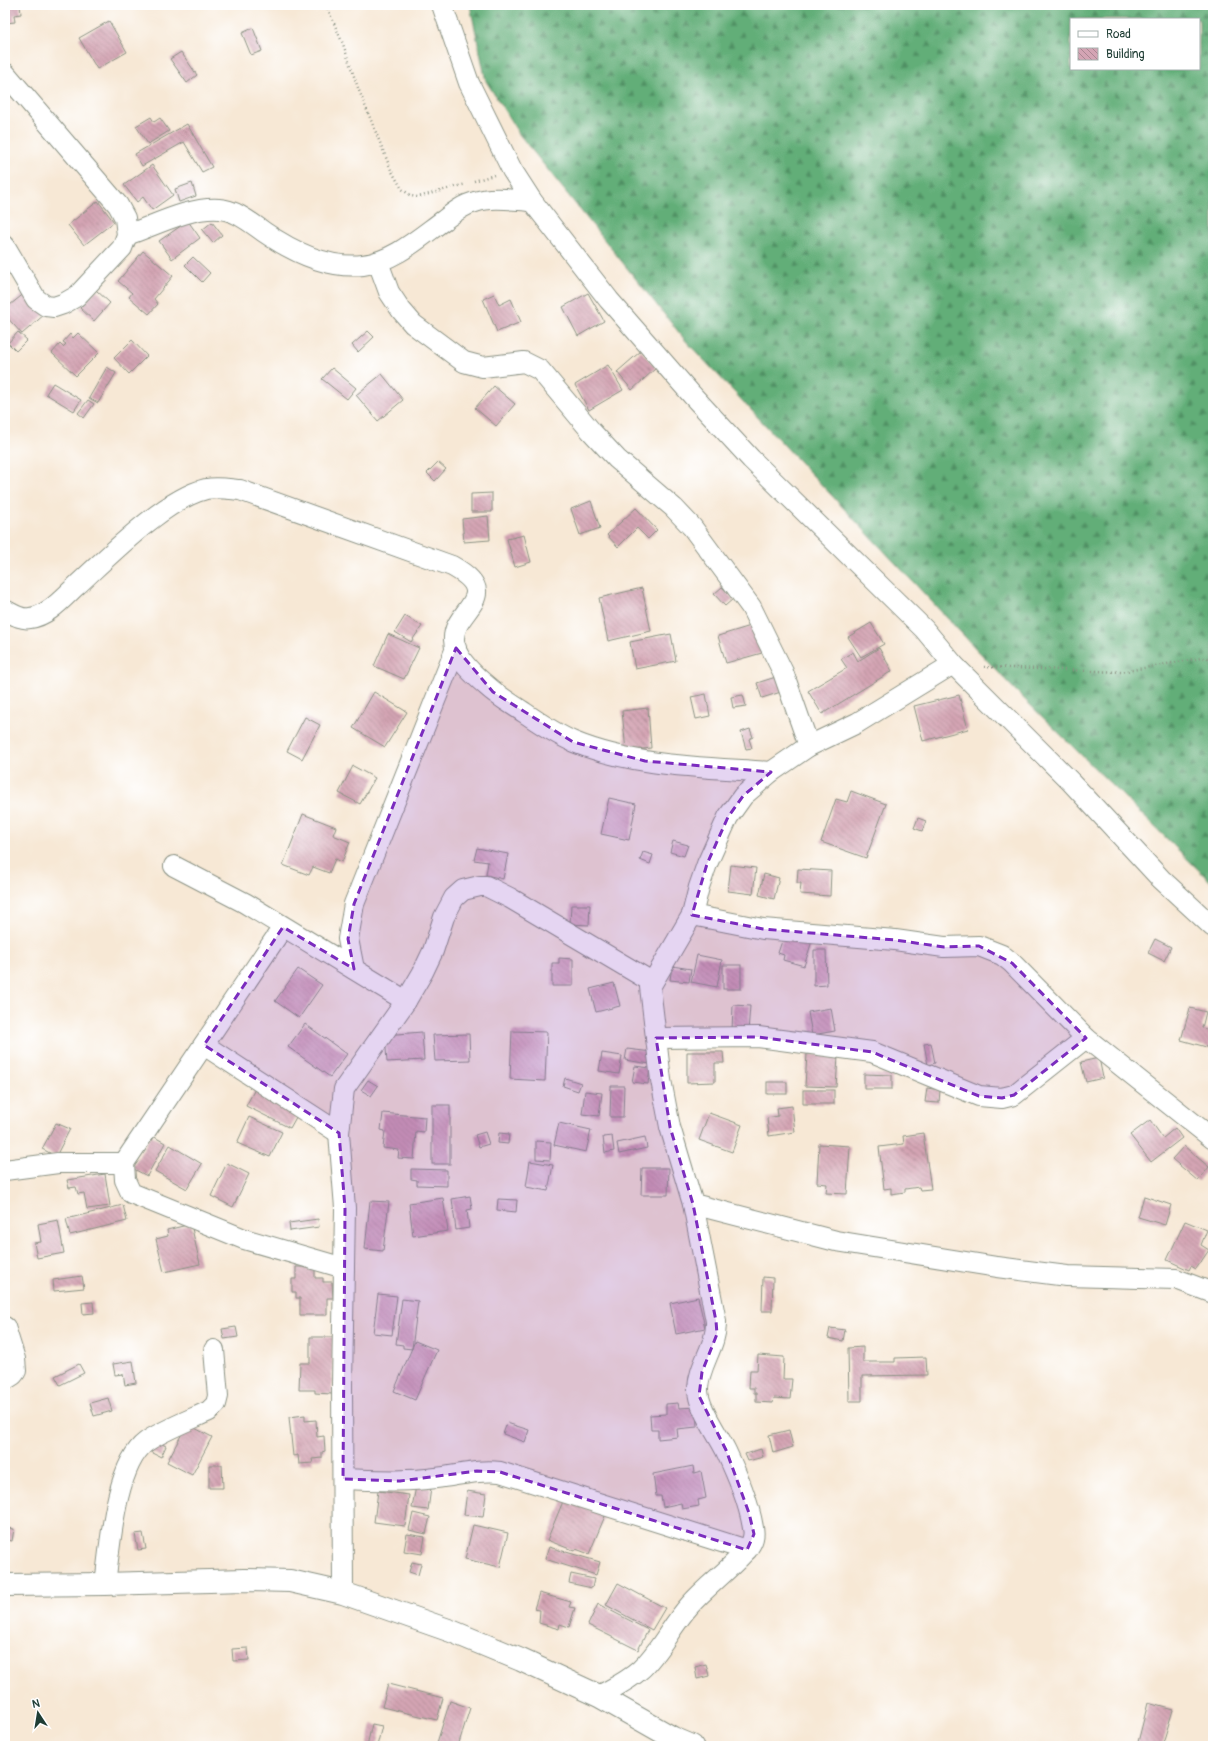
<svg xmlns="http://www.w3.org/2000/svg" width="1218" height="1751" font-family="Pangolin,sans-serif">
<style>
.forest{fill:url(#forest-firs);stroke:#407656;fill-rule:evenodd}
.building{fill:url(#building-back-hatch)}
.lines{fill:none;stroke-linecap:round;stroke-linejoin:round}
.minor-casing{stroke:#8b9284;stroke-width:22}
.tertiary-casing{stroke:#8b9284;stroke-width:24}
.path{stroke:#8b9284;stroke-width:2.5;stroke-dasharray:1 3;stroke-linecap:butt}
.minor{stroke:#fff;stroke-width:20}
.tertiary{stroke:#fff;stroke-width:22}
.marked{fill:#7b2cbf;fill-opacity:0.2;stroke:#7b2cbf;stroke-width:3;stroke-dasharray:8 5;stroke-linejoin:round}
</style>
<defs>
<pattern id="forest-firs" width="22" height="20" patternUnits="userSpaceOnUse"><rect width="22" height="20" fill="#62ae78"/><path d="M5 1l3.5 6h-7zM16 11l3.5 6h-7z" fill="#508f63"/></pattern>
<pattern id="building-back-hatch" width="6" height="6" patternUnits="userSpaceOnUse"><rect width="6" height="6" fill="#d4a4b4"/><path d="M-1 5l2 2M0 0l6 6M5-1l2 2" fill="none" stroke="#ab8793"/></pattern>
</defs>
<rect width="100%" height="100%" fill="#fff"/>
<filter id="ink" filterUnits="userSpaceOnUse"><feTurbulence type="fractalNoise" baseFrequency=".025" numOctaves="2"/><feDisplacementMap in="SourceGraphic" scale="8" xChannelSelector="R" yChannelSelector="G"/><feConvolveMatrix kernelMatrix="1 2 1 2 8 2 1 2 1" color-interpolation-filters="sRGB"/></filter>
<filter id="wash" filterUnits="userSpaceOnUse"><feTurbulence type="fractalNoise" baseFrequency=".012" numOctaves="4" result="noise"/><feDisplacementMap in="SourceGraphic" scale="16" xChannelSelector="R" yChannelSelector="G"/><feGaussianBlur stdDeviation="0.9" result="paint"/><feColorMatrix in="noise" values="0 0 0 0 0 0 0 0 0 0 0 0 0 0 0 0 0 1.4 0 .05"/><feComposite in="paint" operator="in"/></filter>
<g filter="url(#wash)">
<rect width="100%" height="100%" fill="#f7e8d5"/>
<path class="forest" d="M470,5H1213V884L1015,690L685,340L519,134L486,81ZM1071,19H1199V69H1071Z"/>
<g id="blocks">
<g class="building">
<polygon points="5,5 20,5 21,14 14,15 15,22 5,23"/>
<polygon points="109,21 127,52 97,69 79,38"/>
<polygon points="253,28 262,51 251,55 242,33"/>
<polygon points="181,52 197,75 187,83 170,59"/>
<polygon points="151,117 154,122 160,118 169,131 148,144 136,126"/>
<polygon points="187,124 212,167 202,172 184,142 142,166 135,154"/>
<polygon points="152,165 173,195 152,210 143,197 137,202 124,185"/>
<polygon points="192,183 196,196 179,202 175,189"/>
<polygon points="98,201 114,222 84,245 68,225"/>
<polygon points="188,221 200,238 172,259 159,241"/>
<polygon points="212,222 222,235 213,243 202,230"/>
<polygon points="143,251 173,276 154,299 158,304 149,314 129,297 132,293 118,281"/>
<polygon points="193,257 210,273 202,282 185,265"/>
<polygon points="96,290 110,303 94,321 80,308"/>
<polygon points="26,292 45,314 22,334 5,315 5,309"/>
<polygon points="588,293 604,321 578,336 563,307"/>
<polygon points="494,294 499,305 511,299 521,322 497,332 483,299"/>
<polygon points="368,331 374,337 358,352 352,345"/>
<polygon points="18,332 27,340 16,351 8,343"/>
<polygon points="78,333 99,353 76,376 52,353 60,344 63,347 66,344 63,342 70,334 73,338"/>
<polygon points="132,340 147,356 129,374 114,358"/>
<polygon points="641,351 656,368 632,390 617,372"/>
<polygon points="608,365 623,390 589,410 575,385"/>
<polygon points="107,367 116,373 98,403 89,398"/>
<polygon points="332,368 356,388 347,399 322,379"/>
<polygon points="382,374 403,400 378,421 356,395"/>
<polygon points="53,383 81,400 74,411 46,394"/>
<polygon points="494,386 515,404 496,426 475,408"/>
<polygon points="88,400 94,404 84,418 78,413"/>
<polygon points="438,462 446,469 435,481 427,473"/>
<polygon points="492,493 492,512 471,512 471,494"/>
<polygon points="591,501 600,528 580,535 571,509"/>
<polygon points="636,508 657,530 648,539 637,528 618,547 607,535"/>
<polygon points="488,516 490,540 464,542 462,519"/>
<polygon points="524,535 531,562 515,567 507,539"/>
<polygon points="722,587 733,599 725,606 714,594"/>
<polygon points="642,588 651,631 608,641 599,598"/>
<polygon points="405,616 422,626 411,642 395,632"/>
<polygon points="871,623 884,644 861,657 848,637"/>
<polygon points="754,625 762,653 726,663 718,636"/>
<polygon points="388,634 419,648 404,679 374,666"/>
<polygon points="671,634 676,661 635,669 630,642"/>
<polygon points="879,648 892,671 822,714 808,691 847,668 841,659 853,652 858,661"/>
<polygon points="779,676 784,691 762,698 757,683"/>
<polygon points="374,692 407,712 385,747 353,728"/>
<polygon points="706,694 710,716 696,719 691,697"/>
<polygon points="743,695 746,706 733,708 731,697"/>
<polygon points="959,695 968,729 923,741 914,706"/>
<polygon points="648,708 651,748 626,751 622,711"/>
<polygon points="305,717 320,725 302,759 287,751"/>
<polygon points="750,729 753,737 749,739 752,748 746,749 741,732"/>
<polygon points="353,766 375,778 360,804 339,793"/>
<polygon points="851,791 886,804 866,858 821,842 836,799 847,802"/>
<polygon points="609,798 636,804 629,840 601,834"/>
<polygon points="303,814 336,827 333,835 350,842 342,862 335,859 329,873 313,867 309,875 283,865"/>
<polygon points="918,818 926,821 922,831 914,828"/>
<polygon points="673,841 688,845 684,856 670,852"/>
<polygon points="477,848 508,854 503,879 486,875 488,862 474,860"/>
<polygon points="643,852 653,855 650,864 640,860"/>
<polygon points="731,865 756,868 753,894 728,891"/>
<polygon points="798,869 831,871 830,896 800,894 801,883 797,883"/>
<polygon points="764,874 779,878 774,899 759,895"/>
<polygon points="571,905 590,905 589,925 570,924"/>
<polygon points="783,938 812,941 804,966 783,960 784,955 778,953"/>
<polygon points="1155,939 1171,947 1164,961 1148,953"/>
<polygon points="814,950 826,950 827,985 814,986"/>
<polygon points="697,955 722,960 717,987 691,982"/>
<polygon points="559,958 573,959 573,986 552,986 552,963 559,963"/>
<rect x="723" y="965" width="18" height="24"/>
<polygon points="672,966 691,969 689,982 670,980"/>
<polygon points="298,969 322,985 299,1018 275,1001"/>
<polygon points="614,983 620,1006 596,1012 590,989"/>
<polygon points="733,1005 750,1006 748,1032 732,1031"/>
<polygon points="831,1008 835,1031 812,1035 808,1012"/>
<polygon points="1190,1008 1206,1012 1202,1028 1213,1031 1210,1048 1181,1040"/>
<polygon points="305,1024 347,1054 330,1077 288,1047"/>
<polygon points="512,1031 547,1032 545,1081 510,1079"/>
<polygon points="422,1032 424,1060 387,1062 385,1035"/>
<polygon points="469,1034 470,1060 435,1061 433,1035"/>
<polygon points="931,1043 935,1063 928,1065 924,1044"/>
<polygon points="627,1049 652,1052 650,1064 625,1060"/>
<polygon points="687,1052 723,1052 724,1063 715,1063 715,1082 687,1083"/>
<polygon points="602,1053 622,1056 619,1074 599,1071"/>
<polygon points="807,1054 838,1056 836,1087 805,1086"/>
<polygon points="1099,1058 1103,1078 1086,1082 1081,1062"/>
<polygon points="635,1066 650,1068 648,1084 632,1082"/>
<polygon points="864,1074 892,1075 892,1089 864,1089"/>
<polygon points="565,1078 581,1083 578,1091 563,1086"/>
<polygon points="368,1080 378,1086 371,1096 361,1090"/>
<rect x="767" y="1082" width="20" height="12"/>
<polygon points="611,1086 624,1086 623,1117 610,1117"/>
<polygon points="256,1087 300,1110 290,1128 246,1106"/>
<polygon points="927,1088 940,1090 939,1103 925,1102"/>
<rect x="803" y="1090" width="31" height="14"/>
<polygon points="585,1091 602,1093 599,1116 582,1114"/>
<rect x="432" y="1105" width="18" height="59"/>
<polygon points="792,1106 795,1132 769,1136 767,1118 778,1116 777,1108"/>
<polygon points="383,1113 425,1117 424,1132 416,1131 414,1159 398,1158 399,1150 383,1148 385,1131 381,1130"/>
<polygon points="709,1113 742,1125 732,1152 699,1140"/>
<polygon points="249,1117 282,1132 270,1157 237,1143"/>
<polygon points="1150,1120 1163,1138 1175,1128 1182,1138 1151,1162 1130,1135"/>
<polygon points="56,1123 70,1129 56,1156 42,1149"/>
<polygon points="559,1123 591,1130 586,1152 554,1145"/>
<polygon points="485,1132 489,1144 479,1147 475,1135"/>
<polygon points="499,1133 509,1134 508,1144 498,1143"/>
<polygon points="923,1133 931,1189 920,1190 919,1187 905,1189 905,1192 891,1194 891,1188 884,1189 879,1147 904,1144 903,1136"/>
<polygon points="151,1135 165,1143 147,1176 132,1168"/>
<polygon points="612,1136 614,1151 605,1153 603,1137"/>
<polygon points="645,1137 647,1148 619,1154 617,1143"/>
<polygon points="536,1141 551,1142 550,1160 536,1159"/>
<polygon points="819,1144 850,1146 847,1194 826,1193 827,1184 817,1183"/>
<polygon points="170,1145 202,1164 187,1189 155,1171"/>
<polygon points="1184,1146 1209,1167 1198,1181 1172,1159"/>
<polygon points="530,1161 553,1165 548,1191 526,1187"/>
<polygon points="227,1163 249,1174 233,1207 211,1196"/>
<polygon points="642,1168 669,1168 668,1195 641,1195"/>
<polygon points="411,1169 447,1170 447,1186 417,1185 417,1180 411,1179"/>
<polygon points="105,1174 110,1206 87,1209 84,1193 78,1194 76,1187 69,1188 67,1180"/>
<polygon points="470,1196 472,1209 467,1210 469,1228 456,1230 452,1199"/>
<polygon points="1144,1196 1171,1205 1165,1225 1138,1217"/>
<polygon points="443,1198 448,1231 413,1236 409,1203"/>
<polygon points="498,1199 517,1200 516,1212 497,1210"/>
<polygon points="370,1201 389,1202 383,1251 365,1249"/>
<polygon points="123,1205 127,1221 70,1235 66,1219"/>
<polygon points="318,1219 319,1227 290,1231 289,1223"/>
<polygon points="58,1220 64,1253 37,1258 34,1243 41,1242 38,1224"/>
<polygon points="1185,1221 1207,1230 1201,1245 1209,1250 1196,1269 1191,1266 1189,1270 1167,1260"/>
<polygon points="191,1224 200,1264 164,1272 156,1239 168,1236 167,1230"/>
<polygon points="296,1267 315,1267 315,1278 323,1278 323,1282 332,1282 333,1298 327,1298 327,1315 300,1315 300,1298 296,1298 296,1292 292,1292 292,1279 296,1279"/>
<polygon points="82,1276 84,1288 54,1291 53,1280"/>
<polygon points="763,1277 773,1278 772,1311 762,1311"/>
<polygon points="378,1294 397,1296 392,1335 373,1333"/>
<polygon points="698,1297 705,1328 676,1334 670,1303"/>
<polygon points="402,1299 418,1301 412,1349 403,1348 403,1345 396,1344"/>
<polygon points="93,1302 94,1313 83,1314 82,1303"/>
<polygon points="236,1327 238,1337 224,1339 222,1329"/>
<polygon points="830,1328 845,1330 843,1341 828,1338"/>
<polygon points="310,1337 333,1337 332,1394 315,1393 315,1390 299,1390 300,1363 310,1363"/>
<polygon points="415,1341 437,1350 415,1400 394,1391"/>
<polygon points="863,1347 863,1362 895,1362 895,1358 926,1357 927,1375 862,1376 862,1401 849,1401 848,1348"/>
<polygon points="758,1355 784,1357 783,1379 792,1379 790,1399 774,1398 773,1403 756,1402 756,1393 754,1393 754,1388 749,1388 750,1370 757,1370"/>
<polygon points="133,1361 136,1383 125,1385 123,1374 115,1375 113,1364"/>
<polygon points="79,1364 84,1373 60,1385 55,1376"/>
<polygon points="108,1398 112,1411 94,1416 90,1403"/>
<polygon points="678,1403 679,1408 696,1407 697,1427 677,1429 678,1437 658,1439 658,1430 651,1430 650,1415 666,1414 666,1404"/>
<polygon points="305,1415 305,1421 316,1420 317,1437 324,1436 325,1451 322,1452 322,1458 312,1459 313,1463 299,1464 298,1455 293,1456 289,1417"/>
<polygon points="507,1423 529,1430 525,1442 503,1434"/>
<polygon points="187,1424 212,1437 192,1475 167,1462"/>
<polygon points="789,1430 793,1447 773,1453 769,1435"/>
<polygon points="156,1441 166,1446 161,1457 151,1452"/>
<polygon points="761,1449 763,1457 748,1461 745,1454"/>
<polygon points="209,1465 222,1465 223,1488 209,1488"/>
<polygon points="693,1466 694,1473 701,1471 706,1498 698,1500 699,1506 682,1509 681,1503 663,1507 661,1496 656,1496 653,1474"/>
<polygon points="416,1486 431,1488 428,1510 412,1508"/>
<polygon points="378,1491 409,1495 405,1526 374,1522"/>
<polygon points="467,1491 486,1494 483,1517 464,1515"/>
<polygon points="564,1499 605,1516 589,1554 576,1549 575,1551 547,1540"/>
<polygon points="413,1513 430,1517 426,1534 409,1530"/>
<polygon points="473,1525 508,1533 500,1567 465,1559"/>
<polygon points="5,1528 14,1529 12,1541 5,1540"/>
<polygon points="143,1533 146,1549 138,1550 135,1534"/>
<polygon points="407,1534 425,1537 422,1554 404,1551"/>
<polygon points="549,1547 600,1562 596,1575 545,1559"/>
<polygon points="412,1562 421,1564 418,1575 409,1572"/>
<polygon points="571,1574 594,1579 592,1588 569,1583"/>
<polygon points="618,1583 665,1608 652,1630 606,1605"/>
<polygon points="539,1593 571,1602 569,1607 575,1608 569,1627 560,1624 559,1629 539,1623 540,1610 534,1609"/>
<polygon points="598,1604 648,1630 638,1650 588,1625"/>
<polygon points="248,1648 249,1660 233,1661 232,1649"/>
<polygon points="706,1664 709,1676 697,1679 695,1667"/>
<polygon points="388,1684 443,1698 437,1720 382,1707"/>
<polygon points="450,1701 470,1708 458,1746 436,1746"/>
<polygon points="1148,1703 1173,1710 1162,1746 1137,1746"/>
<polygon points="372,1724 382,1726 377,1746 367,1746"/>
</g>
</g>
</g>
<g filter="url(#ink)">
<use href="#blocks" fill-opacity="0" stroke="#8b9284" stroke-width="1"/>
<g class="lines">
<defs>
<g id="minor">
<polyline points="442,5 469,83 512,170 532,201 609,300 692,395 751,459 924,629 953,664 1071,782 1161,879 1213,927"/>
<polyline points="5,73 118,205 125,218 127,235 122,248 77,296 63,304 54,307 46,306 36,299 5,246"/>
<path d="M127,235C156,225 189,207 219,209C236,210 251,223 264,232C293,252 328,269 363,265C394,261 419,238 444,220C453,213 463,205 475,202C493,196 513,200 532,201"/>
<polyline points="378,262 389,292 401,310 413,324 464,362 483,367 524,362 540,370 591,431 617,459 674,508 692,527 751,607 783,672 809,746"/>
<path d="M5,610C13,614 21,620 30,618C48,616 63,598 75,587C107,558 164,499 206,489C218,487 229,489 240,490L452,566C506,596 452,610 454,640C454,658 475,676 487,686C498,696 510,703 522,711C538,722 555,734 574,742C635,767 706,767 771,772"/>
<polyline points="174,866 245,903 406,1001"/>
<polyline points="692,915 763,929 895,940 944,947 979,946 1002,955 1012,963 1086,1038 1213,1139"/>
<polyline points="283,927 124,1163 125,1180 131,1193 244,1239 344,1268"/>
<polyline points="354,969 348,939 354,904 456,648"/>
<polyline points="656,1038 758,1037 872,1052 979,1096 1002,1098 1014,1095 1086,1038"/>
<polyline points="204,1045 339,1133"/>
<polyline points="5,1170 58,1163 124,1163"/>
<polyline points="693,1204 836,1241 997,1267 1067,1276 1176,1279 1213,1293"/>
<polyline points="5,1327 15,1359 16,1371 13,1375 5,1380"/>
<path d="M343,1479C374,1480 405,1482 436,1478C457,1476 478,1469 500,1472L747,1550"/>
<path d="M105,1584C110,1548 115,1465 146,1442C161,1431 192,1419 209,1411L216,1404L218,1396L214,1350"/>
<polyline points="343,1593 342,1385 345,1208 339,1133 344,1089 406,1001 423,972 433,951 444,917 454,898 463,890 480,886 486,886 510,898 652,982"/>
<path d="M599,1696C613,1688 628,1681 640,1670C660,1652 671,1626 690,1605C705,1588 724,1574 740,1557C748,1549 756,1540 753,1528C749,1502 737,1475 726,1451C718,1434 697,1407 698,1388C699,1364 717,1346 716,1321L693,1204L670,1127L661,1080L650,987L692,915L699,887L707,864L728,817L743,796L771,772L809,746L857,723L953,664"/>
</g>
<polyline id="tertiary" points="5,1585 105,1584 244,1580 290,1581 343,1593 451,1631 521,1660 599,1696 673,1738 692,1746"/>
</defs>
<use href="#minor" class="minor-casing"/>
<use href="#tertiary" class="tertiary-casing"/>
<g class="path">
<polyline points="326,5 343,44 358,88 391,170 402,189 411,196 418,197 466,184"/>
<polyline points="474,181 494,175"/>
<polyline points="984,667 1121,672 1201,658 1213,658"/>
</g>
<use href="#minor" class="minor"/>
<use href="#tertiary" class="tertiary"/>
</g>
</g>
<path class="marked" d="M456,648L493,692L573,742L645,761L771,772L743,796L728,817L707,864L692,915L763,929L895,940L944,947L979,946L1012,963L1086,1038L1014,1095L1002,1098L979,1096L872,1052L758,1037L656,1038L670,1127L693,1204L716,1321L717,1334L702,1372L699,1396L726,1450L749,1513L754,1534L747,1550L500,1472L477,1471L400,1481L343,1479L345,1208L339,1133L204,1045L283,927L354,969L348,939L354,904Z"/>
<rect width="1218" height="1751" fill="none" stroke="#fff" stroke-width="20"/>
<rect x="1070" y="18" width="130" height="52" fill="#ffffff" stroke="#a5b1ae"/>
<rect x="1078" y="31" width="20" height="6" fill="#ffffff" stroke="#a5b1ae"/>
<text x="1106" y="38" font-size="12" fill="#1f3d34">Road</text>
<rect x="1078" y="48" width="20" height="12" fill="url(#building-back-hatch)" stroke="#a5b1ae"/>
<text x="1106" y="58" font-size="12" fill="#1f3d34">Building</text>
<g transform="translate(38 1713) rotate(348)" stroke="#ffffff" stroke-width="3" paint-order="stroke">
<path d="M0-3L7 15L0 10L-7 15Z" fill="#1f3d34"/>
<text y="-6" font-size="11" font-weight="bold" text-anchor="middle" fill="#1f3d34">N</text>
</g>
</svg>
